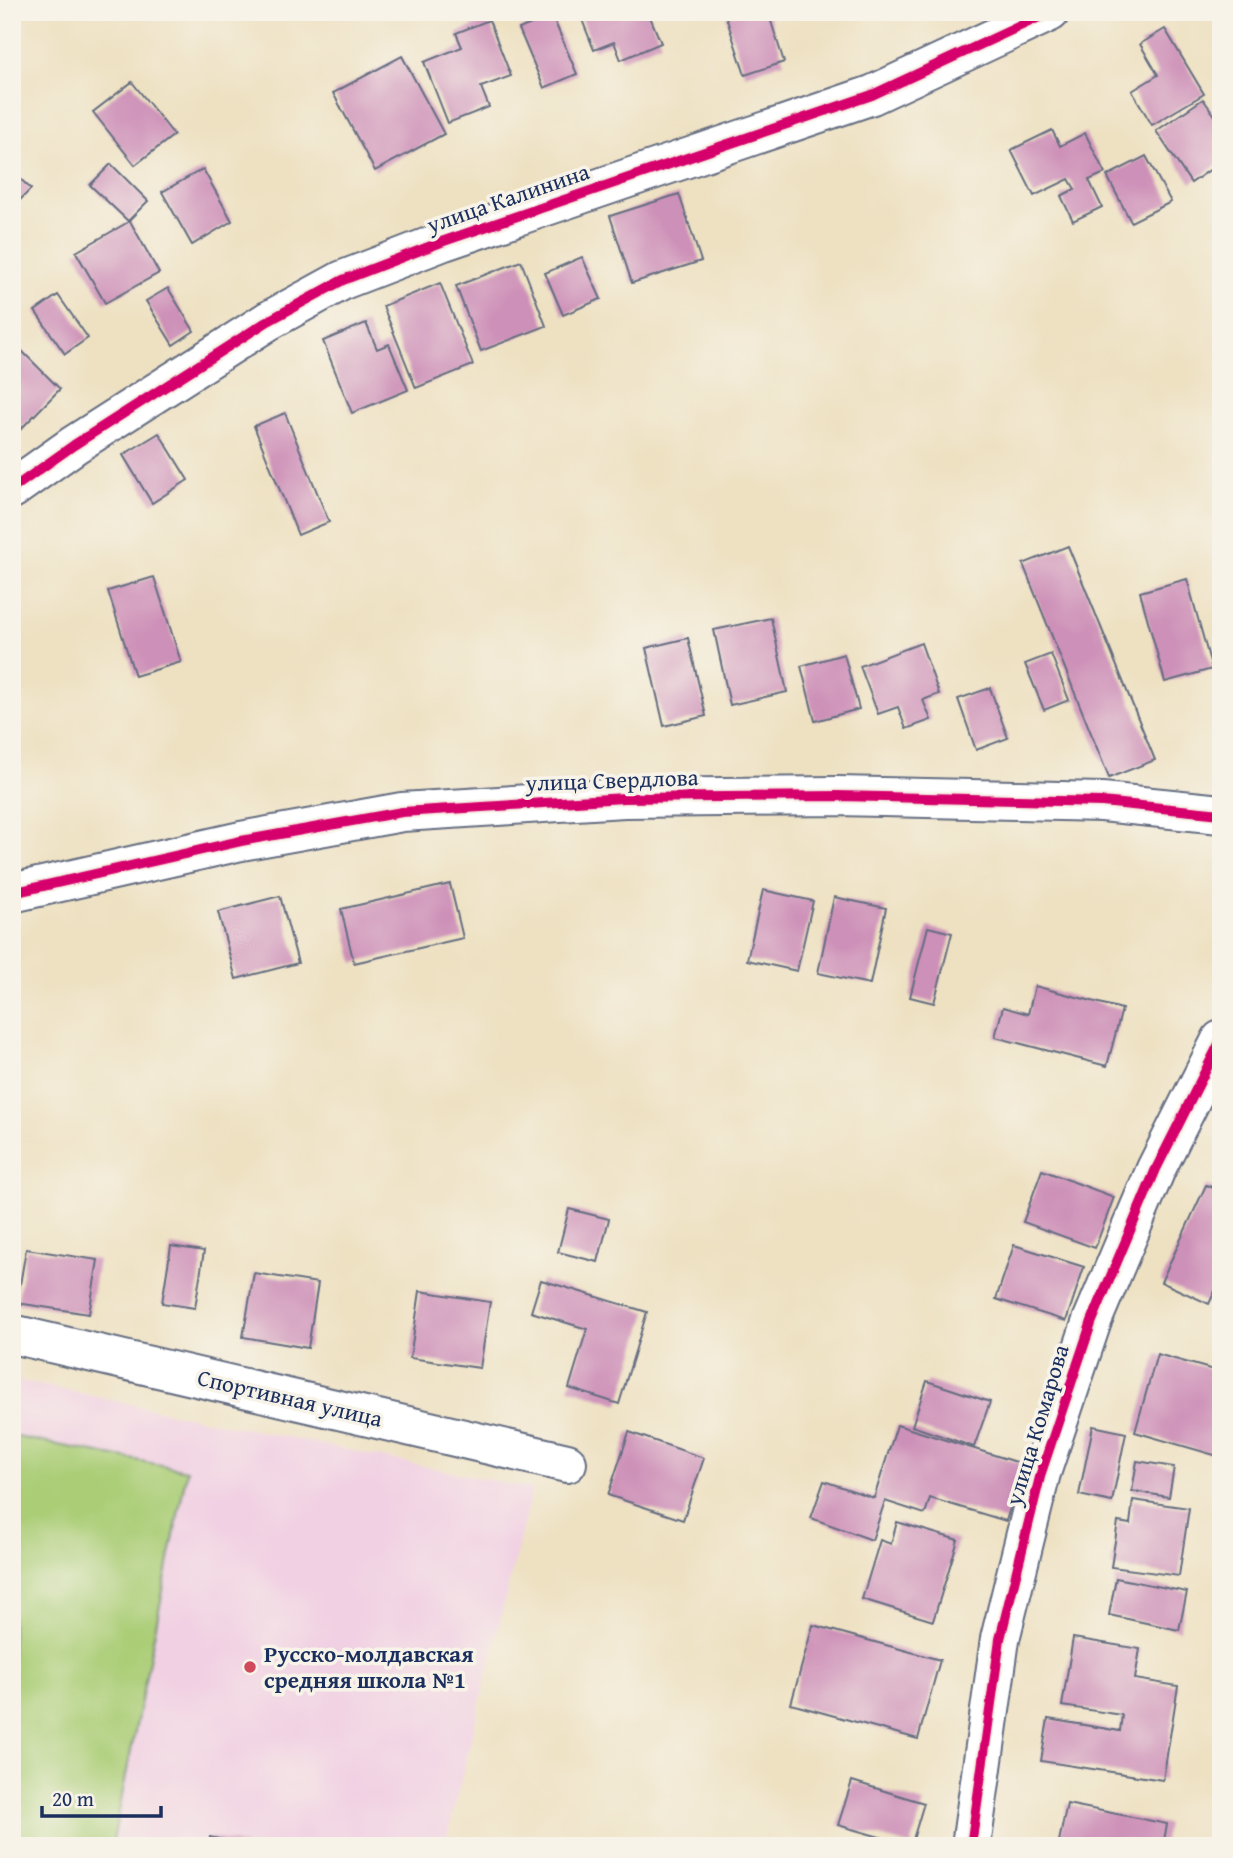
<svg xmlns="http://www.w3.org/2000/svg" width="1233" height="1858" font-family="'Gentium Book Plus',serif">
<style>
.built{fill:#f1d0e3}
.green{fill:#aacd76;stroke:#627e6a;stroke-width:2}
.building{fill:#cd90b8}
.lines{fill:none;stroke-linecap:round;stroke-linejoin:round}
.street-casing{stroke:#656d81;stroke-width:42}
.street{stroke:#fff;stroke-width:38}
.cycleway-casing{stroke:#f7f3e8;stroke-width:15}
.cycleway{stroke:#d6006c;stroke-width:10}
.poi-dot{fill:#d1495b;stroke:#f7f3e8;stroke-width:2.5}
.labels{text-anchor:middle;stroke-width:7;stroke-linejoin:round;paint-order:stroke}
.street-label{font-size:23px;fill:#1b2f5e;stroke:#f7f3e8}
.poi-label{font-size:23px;font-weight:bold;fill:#1b2f5e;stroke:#f7f3e8;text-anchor:start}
</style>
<rect width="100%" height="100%" fill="#f7f3e8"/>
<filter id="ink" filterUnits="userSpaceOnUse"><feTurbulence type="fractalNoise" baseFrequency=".0143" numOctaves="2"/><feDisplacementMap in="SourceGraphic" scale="14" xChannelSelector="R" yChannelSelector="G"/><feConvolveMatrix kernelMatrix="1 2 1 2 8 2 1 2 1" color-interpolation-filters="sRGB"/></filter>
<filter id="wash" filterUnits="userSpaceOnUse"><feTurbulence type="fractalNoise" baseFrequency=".00686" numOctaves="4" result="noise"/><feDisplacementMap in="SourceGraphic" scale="28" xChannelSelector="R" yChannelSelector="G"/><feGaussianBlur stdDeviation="1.57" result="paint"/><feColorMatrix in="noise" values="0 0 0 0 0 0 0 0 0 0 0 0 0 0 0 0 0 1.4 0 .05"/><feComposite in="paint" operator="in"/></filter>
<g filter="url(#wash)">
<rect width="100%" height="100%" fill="#eee1c2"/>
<polygon class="built" points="12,1379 532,1489 445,1846 12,1846"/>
<polygon class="green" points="12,1436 187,1470 112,1846 12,1846"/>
<g id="blocks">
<g class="building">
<polygon points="579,12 648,12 661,43 621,60 614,42 594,50"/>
<polygon points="741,12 768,12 784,62 745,75 726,17"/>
<polygon points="552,15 577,74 544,88 519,29"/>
<polygon points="489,20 511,76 481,87 489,107 448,123 424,62 462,47 456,33"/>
<polygon points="1165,29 1204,94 1152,125 1132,91 1158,75 1140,44"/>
<polygon points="402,56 444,134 375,171 333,93"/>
<polygon points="132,82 174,135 135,165 93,112"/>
<polygon points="1203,99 1221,124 1221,162 1191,183 1156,131"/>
<polygon points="1052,130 1060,146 1085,133 1105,173 1089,180 1102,207 1073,221 1061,196 1075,189 1069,179 1034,196 1011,150"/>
<polygon points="1146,156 1171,202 1131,222 1107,176"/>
<polygon points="111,164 148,201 128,221 90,185"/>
<polygon points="203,169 232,221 192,245 162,192"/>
<polygon points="12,171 31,189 12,208"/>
<polygon points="679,194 701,261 632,283 610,216"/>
<polygon points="130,221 159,273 105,303 76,252"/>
<polygon points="582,257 601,299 563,315 545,273"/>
<polygon points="521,261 546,326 481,351 456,286"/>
<polygon points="440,283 473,365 416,388 383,306"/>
<polygon points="168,288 194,331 173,345 146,301"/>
<polygon points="58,295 88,338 65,354 35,311"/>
<polygon points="366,323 377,349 389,344 408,390 352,413 323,341"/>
<polygon points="12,341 60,389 19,431 12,424"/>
<polygon points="285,413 329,522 298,535 254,426"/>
<polygon points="159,433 188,480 152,503 123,455"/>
<polygon points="1068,546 1155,760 1109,778 1023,564"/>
<polygon points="154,577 181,662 135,676 108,591"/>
<polygon points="1187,579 1212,669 1165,682 1140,592"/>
<polygon points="771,618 787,692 730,705 714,630"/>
<polygon points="688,638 706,716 664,726 646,648"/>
<polygon points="921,643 939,694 923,700 931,720 906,729 898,707 878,714 860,666"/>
<polygon points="844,654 859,709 815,721 801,666"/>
<polygon points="1051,654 1069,700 1044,710 1025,664"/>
<polygon points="990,688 1008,738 976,750 958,699"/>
<polygon points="450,884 463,938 354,963 341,909"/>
<polygon points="763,890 813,901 797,971 747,960"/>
<polygon points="280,896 298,963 236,979 218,912"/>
<polygon points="834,897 886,908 870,984 818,973"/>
<polygon points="928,927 952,933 934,1003 910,997"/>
<polygon points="1035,986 1122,1009 1107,1066 995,1037 1003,1007 1028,1014"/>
<polygon points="1042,1170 1114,1197 1095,1248 1023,1222"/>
<polygon points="1206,1185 1221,1191 1221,1278 1209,1304 1161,1282"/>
<polygon points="569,1209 609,1219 598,1262 558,1252"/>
<polygon points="1014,1245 1084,1267 1066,1321 996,1299"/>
<polygon points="171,1246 204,1251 195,1308 162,1303"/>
<polygon points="26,1249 98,1260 89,1314 17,1303"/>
<polygon points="254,1273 318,1283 308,1348 243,1337"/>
<polygon points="541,1280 647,1312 619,1404 569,1388 587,1329 531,1312"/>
<polygon points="420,1291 490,1302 480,1368 410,1358"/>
<polygon points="1157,1354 1221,1372 1221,1457 1135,1432"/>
<polygon points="927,1381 990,1402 974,1447 912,1426"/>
<polygon points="897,1425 1023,1464 1006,1521 930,1498 925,1514 885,1501 872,1540 811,1518 824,1481 874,1498"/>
<polygon points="1093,1426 1126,1433 1112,1502 1079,1495"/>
<polygon points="629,1432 704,1458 683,1520 608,1495"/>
<polygon points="1137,1461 1174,1467 1169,1497 1132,1491"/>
<polygon points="1133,1500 1189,1508 1179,1576 1111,1567 1118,1522 1130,1524"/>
<polygon points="897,1522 958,1540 933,1621 862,1599 880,1540 891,1544"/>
<polygon points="1116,1578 1187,1592 1179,1630 1109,1615"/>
<polygon points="813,1625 940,1660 918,1739 791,1704"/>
<polygon points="1073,1638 1140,1649 1135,1679 1178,1686 1163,1780 1041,1761 1048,1719 1120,1731 1122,1715 1062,1706"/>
<polygon points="852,1781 924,1803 911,1846 838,1825"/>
<polygon points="1067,1804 1167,1824 1163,1846 1058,1846"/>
<polygon points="210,1837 246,1845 246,1846 208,1846"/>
</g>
</g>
</g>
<g filter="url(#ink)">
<use href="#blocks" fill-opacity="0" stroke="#656d81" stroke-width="2"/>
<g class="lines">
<defs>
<g id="street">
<polyline points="12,489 74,445 268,321 343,280 444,241 872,95 1050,12"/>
<polyline points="12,893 241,841 402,812 624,798 838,796 1102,802 1221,814"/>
<polyline points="12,1334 567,1463"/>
<polyline points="971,1846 1000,1639 1041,1473 1092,1321 1156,1169 1221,1040"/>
</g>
</defs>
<use href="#street" class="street-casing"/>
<use href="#street" class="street"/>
<defs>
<g id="cycleway">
<polyline points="12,489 74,445 268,321 343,280 444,241 872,95 1050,12"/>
<polyline points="12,893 241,841 402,812 624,798 838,796 1102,802 1221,814"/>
<polyline points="971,1846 1000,1639 1041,1473 1092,1321 1156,1169 1221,1040"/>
</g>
</defs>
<use href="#cycleway" class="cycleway-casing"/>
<use href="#cycleway" class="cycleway"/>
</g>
</g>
<circle class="poi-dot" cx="250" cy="1667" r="7"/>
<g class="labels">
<g class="street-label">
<text transform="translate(508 198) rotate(-19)" y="8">улица Калинина</text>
<text transform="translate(612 780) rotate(-2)" y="8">улица Свердлова</text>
<text transform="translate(290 1398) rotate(13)" y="8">Спортивная улица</text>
<text transform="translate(1037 1425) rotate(-73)" y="8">улица Комарова</text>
</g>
<g class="poi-label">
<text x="264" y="1662">Русско-молдавская<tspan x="264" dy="26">средняя школа №1</tspan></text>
</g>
</g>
<rect width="1233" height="1858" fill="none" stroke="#f7f3e8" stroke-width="42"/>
<path d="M42 1806v10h119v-10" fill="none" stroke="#1b2f5e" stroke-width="3.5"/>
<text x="52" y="1806" font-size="21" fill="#1b2f5e" stroke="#f7f3e8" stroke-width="5" paint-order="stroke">20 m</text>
</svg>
